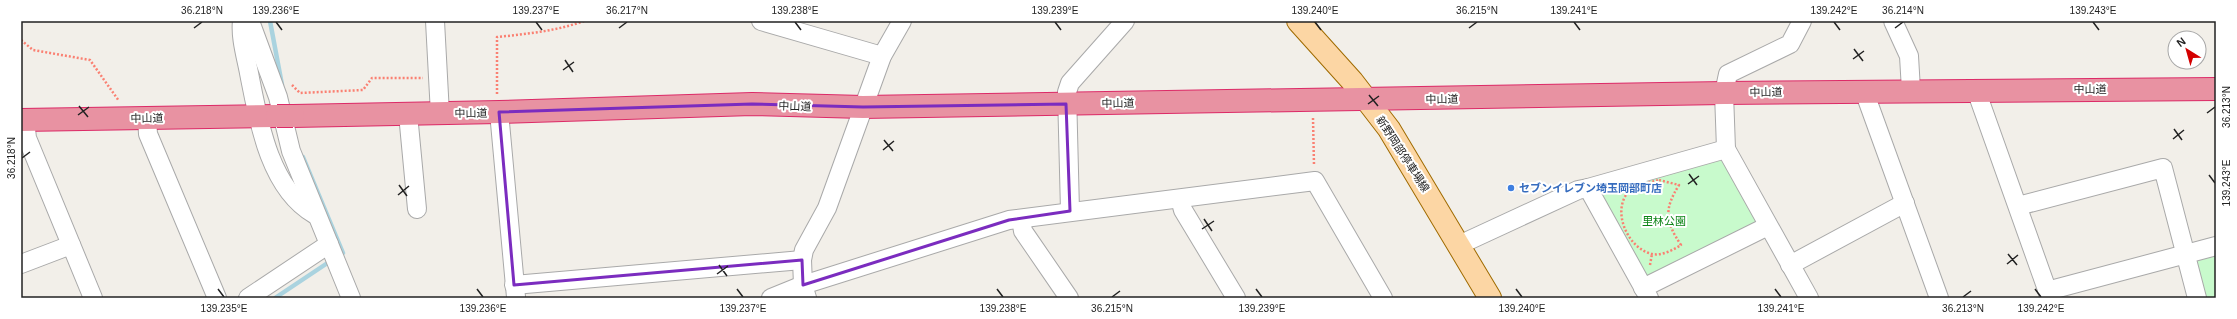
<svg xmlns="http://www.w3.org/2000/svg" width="2237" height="319" font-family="Helvetica,'Noto Sans JP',sans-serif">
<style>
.park{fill:#c8facc}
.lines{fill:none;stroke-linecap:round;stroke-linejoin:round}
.stream{stroke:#aad3df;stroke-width:4.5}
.minor-casing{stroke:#a9a9a9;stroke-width:20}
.major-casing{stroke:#a06b00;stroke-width:24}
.highway-casing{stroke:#dc2a67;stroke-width:24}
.path{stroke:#fa8072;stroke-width:2.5;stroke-dasharray:2 2;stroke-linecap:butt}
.minor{stroke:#fff;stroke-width:18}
.major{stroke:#fcd6a4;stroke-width:22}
.highway{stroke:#e892a2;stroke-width:22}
.highway-bridge-casing{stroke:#dc2a67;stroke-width:24;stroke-linecap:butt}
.highway-bridge{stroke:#e892a2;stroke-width:22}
.marked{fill:none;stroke:#7b2cbf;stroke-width:3;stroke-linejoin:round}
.ticks{fill:none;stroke:#222;stroke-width:1.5}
.shop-dot{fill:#3f7fe0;stroke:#fff;stroke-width:1.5}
.labels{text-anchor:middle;stroke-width:4;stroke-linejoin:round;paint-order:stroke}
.street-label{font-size:11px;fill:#222;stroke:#fff}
.shop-label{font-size:11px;font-weight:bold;fill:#366cbe;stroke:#fff;text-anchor:start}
.park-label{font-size:11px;fill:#0c8416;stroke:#fff}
.neatline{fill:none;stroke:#222;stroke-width:1.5}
.ticks-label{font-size:10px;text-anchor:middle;fill:#222}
</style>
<rect width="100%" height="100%" fill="#f2efe9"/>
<g class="park">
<polygon points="1718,159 1723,162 1756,219 1753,227 1646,278 1597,193 1630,186"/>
<polygon points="2216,251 2216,298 2200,298 2194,257"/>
</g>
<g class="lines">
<g class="stream">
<polyline points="270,21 282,85"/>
<polyline points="303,157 343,253 340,254"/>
<polyline points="275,298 329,262"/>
</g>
<defs>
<g id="minor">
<path d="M242,21C240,37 246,57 249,73C258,119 269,188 314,214"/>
<polyline points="250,21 278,97 291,151 351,298"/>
<polyline points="435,21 440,114"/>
<polyline points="761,21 882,56"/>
<polyline points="1802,21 1790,44 1728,74 1724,93 1726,149 1809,298"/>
<polyline points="1893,21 1909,56 1911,90"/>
<polyline points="1976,90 2050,298"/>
<polyline points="1864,91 1939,298"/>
<polyline points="499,112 516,297"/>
<polyline points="408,114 417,209"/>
<polyline points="147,118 148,134 217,298"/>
<polyline points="25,120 27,138 93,298"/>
<polyline points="1180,199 1183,210 1236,298"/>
<polyline points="2018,206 2163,168 2197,298"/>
<polyline points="1070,211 1067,92 1070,83 1125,21"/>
<polyline points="1021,219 1023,231 1069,298"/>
<polyline points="1459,245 1578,190 1588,188"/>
<polyline points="21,264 71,245"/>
<polyline points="1790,265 1905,203"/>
<polyline points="514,285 802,260"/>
<polyline points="1643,288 1768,226"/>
<polyline points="2047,291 2216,246"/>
<polyline points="248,298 329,244"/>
<polyline points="771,298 803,285 1009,220 1315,181 1383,298"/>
<polyline points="807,298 803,285 802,260 804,250 827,208 882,56 902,21"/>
<polyline points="1649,298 1588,188 1726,149"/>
</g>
<polyline id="major" points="1298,21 1352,81 1389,129 1490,298"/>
<g id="highway">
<polyline points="293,116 499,112 752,104 863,107 1724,93 2216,89"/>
<polyline points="21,120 277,116"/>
</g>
</defs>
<use href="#minor" class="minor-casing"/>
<use href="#major" class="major-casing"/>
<use href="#highway" class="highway-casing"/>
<g class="path">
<polyline points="21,40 33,50 90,60 119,101"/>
<polyline points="292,85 300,93 363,90 372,78 423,78"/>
<path d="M497,94V37C527,34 556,31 584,21"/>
<polyline points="1313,118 1314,165"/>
<path d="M1659,180L1679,185C1664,209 1665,221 1681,245C1673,250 1662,256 1652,254C1629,249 1613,215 1626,195C1634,185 1648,183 1659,180Z"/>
<polyline points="1650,265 1652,254"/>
</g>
<use href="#minor" class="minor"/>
<use href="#major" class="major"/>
<use href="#highway" class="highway"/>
<defs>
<polyline id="highway-bridge" points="277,116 293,116"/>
</defs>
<use href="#highway-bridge" class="highway-bridge-casing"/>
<use href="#highway-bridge" class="highway-bridge"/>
</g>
<path class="marked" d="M752,104L863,107L1066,104L1070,211L1009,220L803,285L802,260L514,285L499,112Z"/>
<path class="ticks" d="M276,22L282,30M536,22L542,30M795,22L801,30M1055,22L1061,30M1315,22L1321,30M1574,22L1580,30M1834,22L1840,30M2093,22L2099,30M194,28L202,22M619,28L627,22M1469,28L1477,22M1895,28L1903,22M1854,49L1863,61M1853,59L1864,51M565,60L573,72M563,70L574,62M1369,95L1378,106M1368,104L1379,96M79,106L88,117M2207,113L2215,107M78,115L89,107M2174,129L2182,140M2173,139L2184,130M884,140L893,151M883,150L894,141M22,158L30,152M1689,174L1697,185M2209,175L2215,183M1688,184L1699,176M399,185L407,196M398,195L409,186M1204,219L1212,231M1202,229L1214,221M2008,254L2017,265M2007,264L2018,255M719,265L727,276M717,274L728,266M218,289L224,297M477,289L483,297M737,289L743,297M997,289L1003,297M1256,289L1262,297M1516,289L1522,297M1775,289L1781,297M2035,289L2041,297M1112,297L1120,291M1963,297L1971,291"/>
<circle class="shop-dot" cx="1511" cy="188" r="4"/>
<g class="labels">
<g class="street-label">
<text x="2090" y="93">中山道</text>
<text transform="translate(1766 92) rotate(-1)" y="4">中山道</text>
<text transform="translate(1442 99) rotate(-1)" y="4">中山道</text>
<text transform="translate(1118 103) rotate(-1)" y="4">中山道</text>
<text transform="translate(795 106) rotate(2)" y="4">中山道</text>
<text transform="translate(471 113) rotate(-1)" y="4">中山道</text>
<text transform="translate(147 118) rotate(-1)" y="4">中山道</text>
<text transform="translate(1403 154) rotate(57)" y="4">新野岡部停車場線</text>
</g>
<g class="shop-label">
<text x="1519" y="192">セブンイレブン埼玉岡部町店</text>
</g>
<g class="park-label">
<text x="1664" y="225">里林公園</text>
</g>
</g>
<rect width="2237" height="319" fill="none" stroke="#ffffff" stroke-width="44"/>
<g transform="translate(2187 50) rotate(323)"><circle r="19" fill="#ffffff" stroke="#a7a7a7"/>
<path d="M0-3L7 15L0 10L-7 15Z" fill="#d40000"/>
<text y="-6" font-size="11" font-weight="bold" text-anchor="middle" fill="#222222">N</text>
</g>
<rect x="22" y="22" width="2193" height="275" class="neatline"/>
<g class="ticks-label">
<text x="202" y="14">36.218°N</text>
<text x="276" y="14">139.236°E</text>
<text x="536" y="14">139.237°E</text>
<text x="627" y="14">36.217°N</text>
<text x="795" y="14">139.238°E</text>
<text x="1055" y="14">139.239°E</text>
<text x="1315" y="14">139.240°E</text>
<text x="1477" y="14">36.215°N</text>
<text x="1574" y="14">139.241°E</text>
<text x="1834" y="14">139.242°E</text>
<text x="1903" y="14">36.214°N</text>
<text x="2093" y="14">139.243°E</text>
<text transform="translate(2226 107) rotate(-90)" y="4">36.213°N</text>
<text transform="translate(11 158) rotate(-90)" y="4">36.218°N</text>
<text transform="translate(2226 183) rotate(-90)" y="4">139.243°E</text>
<text x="224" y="312">139.235°E</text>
<text x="483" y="312">139.236°E</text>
<text x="743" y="312">139.237°E</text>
<text x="1003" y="312">139.238°E</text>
<text x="1112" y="312">36.215°N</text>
<text x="1262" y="312">139.239°E</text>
<text x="1522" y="312">139.240°E</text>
<text x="1781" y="312">139.241°E</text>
<text x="1963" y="312">36.213°N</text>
<text x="2041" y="312">139.242°E</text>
</g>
</svg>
